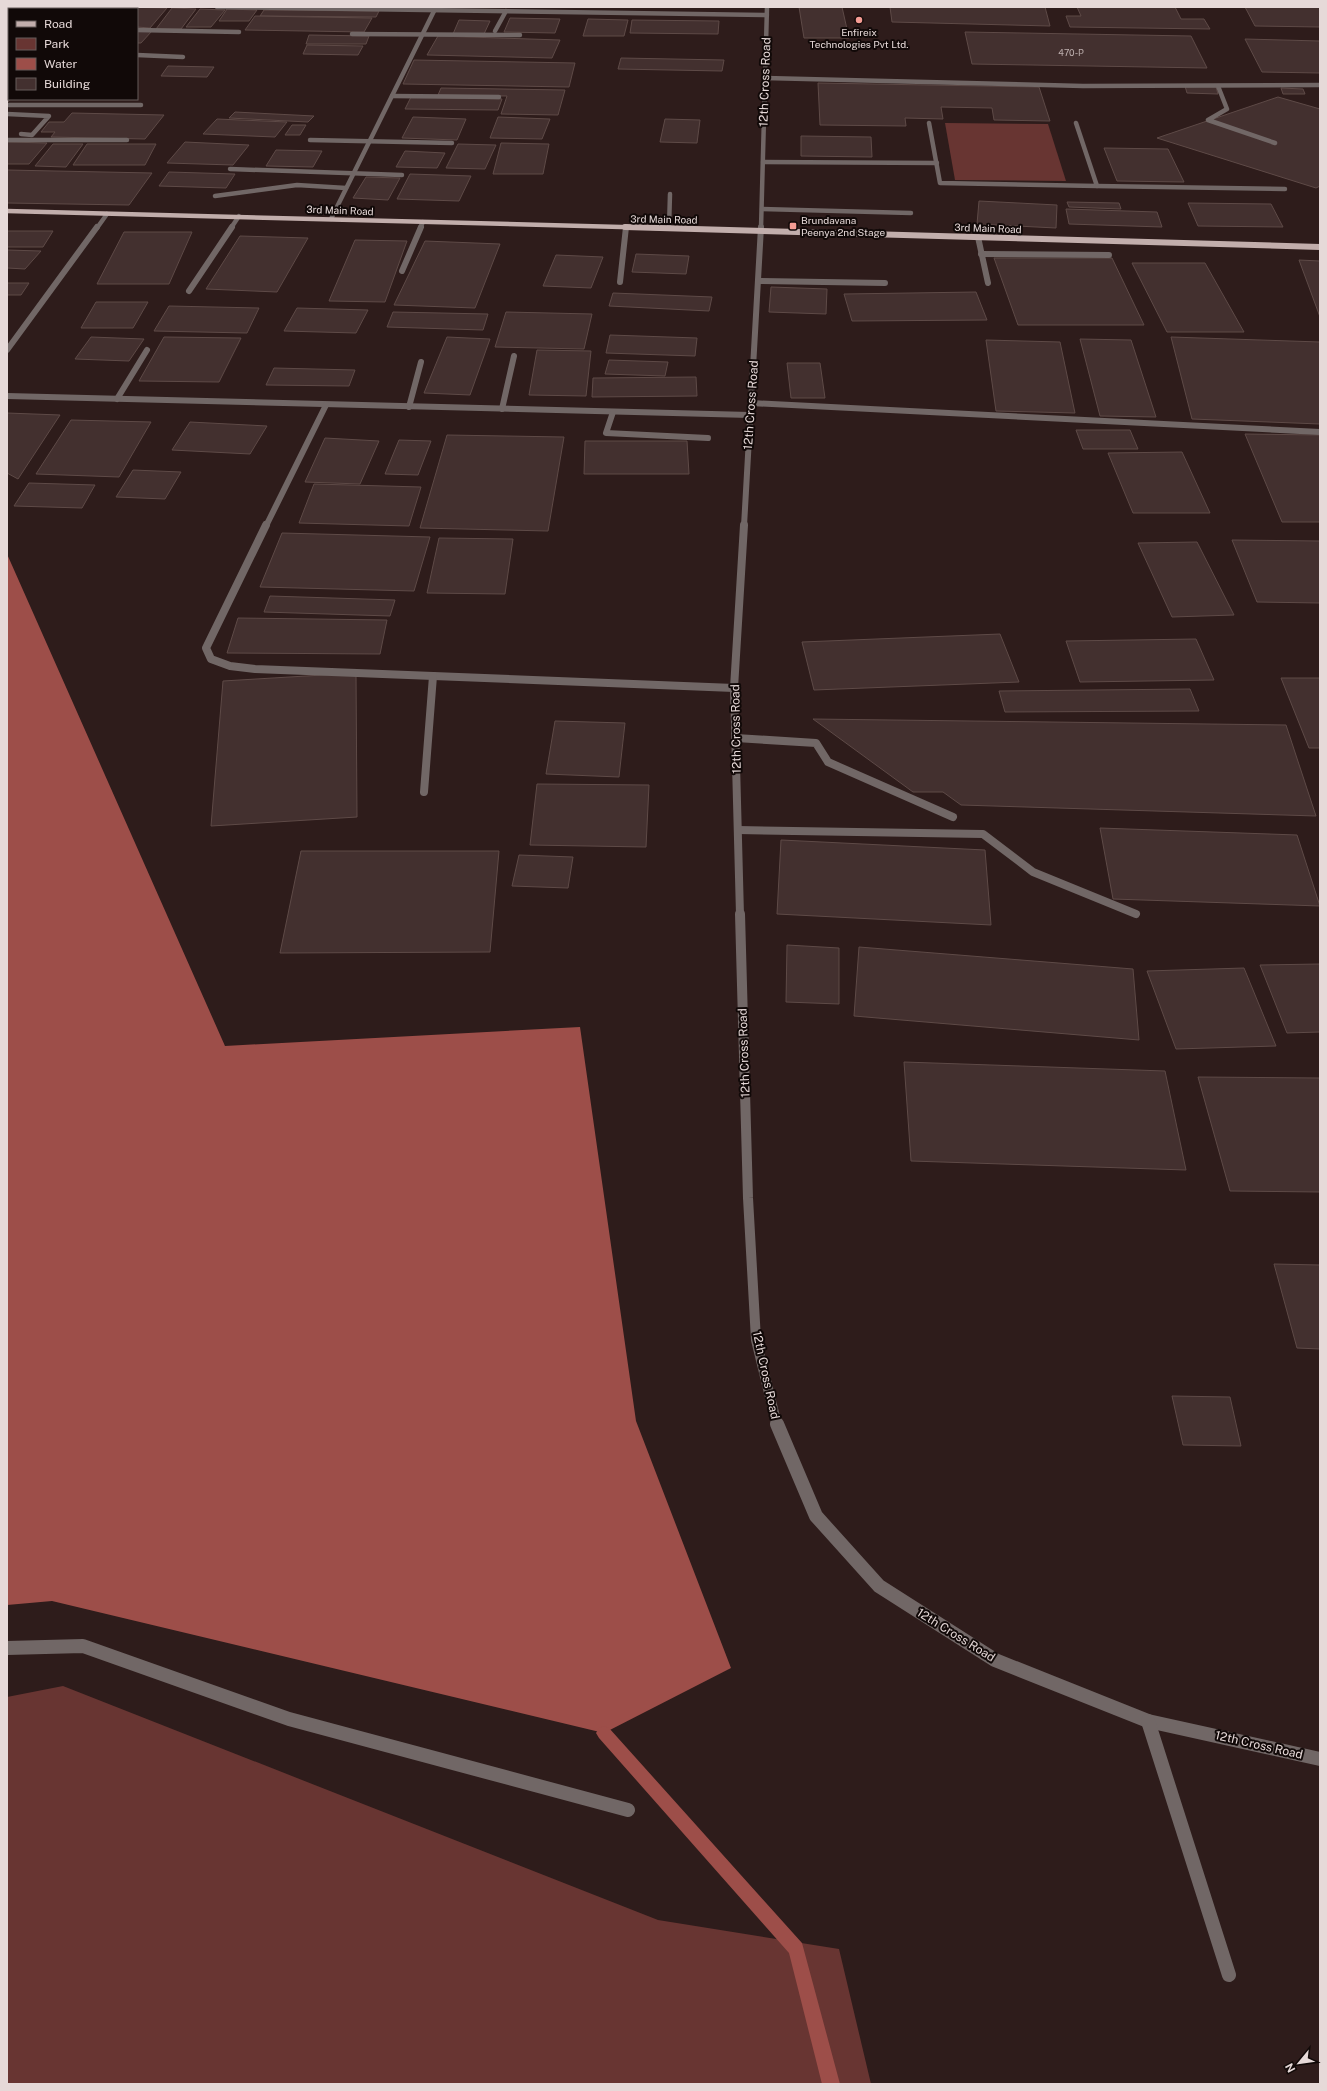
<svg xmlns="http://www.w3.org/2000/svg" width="1327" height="2091" font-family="'Public Sans',sans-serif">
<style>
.green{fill:#683532}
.water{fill:#9d4e49}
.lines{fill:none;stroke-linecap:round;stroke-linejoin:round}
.stream{fill:#9d4e49;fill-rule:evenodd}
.building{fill:#43302f;stroke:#5e4a47}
.minor-far4{stroke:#716766;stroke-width:4.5}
.minor-far3{stroke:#716766;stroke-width:6}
.minor-far2{stroke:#716766;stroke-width:8}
.minor-far1{stroke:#716766;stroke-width:10}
.minor{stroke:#716766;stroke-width:14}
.major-far1{stroke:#c2aeac;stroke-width:4.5}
.major{stroke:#c2aeac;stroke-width:6}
.poi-dot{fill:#f59c94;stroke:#110908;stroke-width:1.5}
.labels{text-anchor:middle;stroke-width:4;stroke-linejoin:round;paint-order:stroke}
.far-number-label{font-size:9px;fill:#bdafae}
.far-poi-label{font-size:10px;fill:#e6d9d8;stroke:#110908}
.far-street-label{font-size:10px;fill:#e6d9d8;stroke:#110908}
.street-label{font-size:12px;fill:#e6d9d8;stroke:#110908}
</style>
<rect width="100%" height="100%" fill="#2e1c1b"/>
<g class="green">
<polygon points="945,123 1048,124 1066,181 955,180"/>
<polygon points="63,1686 658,1920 839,1949 871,2084 7,2084 7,1697"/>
</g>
<polygon class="water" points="7,554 225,1046 580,1027 636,1421 731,1668 604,1733 52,1601 7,1605"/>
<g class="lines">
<polygon class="stream" points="604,1726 609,1728 802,1943 840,2084 822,2084 789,1953 599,1738 596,1733 599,1728"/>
</g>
<g class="building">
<polygon points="118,7 167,8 150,28 137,27 137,9 117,9"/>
<polygon points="799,7 842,7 849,38 804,38"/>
<polygon points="890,7 1045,7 1050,26 892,22"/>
<polygon points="1077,7 1175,7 1181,19 1204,19 1210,29 1070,27 1066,16 1081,16"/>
<polygon points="1245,7 1320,7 1320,27 1255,26"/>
<polygon points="172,8 196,9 181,29 156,29"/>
<polygon points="200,9 225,10 211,27 186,27"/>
<polygon points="227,9 257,10 249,21 219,21"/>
<polygon points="264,10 379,11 376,17 260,16"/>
<polygon points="255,16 372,18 364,32 245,30"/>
<polygon points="510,18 560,19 555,33 504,32"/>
<polygon points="588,19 628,20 624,36 583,36"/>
<polygon points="459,20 490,21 484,34 453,34"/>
<polygon points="632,20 719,21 718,34 630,33"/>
<polygon points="137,31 152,31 141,43 137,43"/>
<polygon points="965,32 1191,36 1207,68 972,64"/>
<polygon points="309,35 369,36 366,44 306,44"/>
<polygon points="438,36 560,40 552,58 427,55"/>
<polygon points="1245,39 1320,41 1320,73 1262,72"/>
<polygon points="307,45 363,46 358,55 303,54"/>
<rect x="7" y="55" width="2" height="21"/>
<polygon points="621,58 724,60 722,71 618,69"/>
<polygon points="414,60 575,63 569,87 403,84"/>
<polygon points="168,66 214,67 207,77 161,76"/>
<polygon points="7,78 9,78 10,99 8,102"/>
<polygon points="818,83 1039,87 1050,121 994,120 992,108 941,107 943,119 905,118 906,126 820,125"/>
<polygon points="1185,86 1216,87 1218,94 1187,93"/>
<polygon points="441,88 565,90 558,115 501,114 507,96 438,95"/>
<polygon points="1281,88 1303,89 1305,94 1283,94"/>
<polygon points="411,97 502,99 498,110 405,109"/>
<polygon points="1278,97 1320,109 1320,186 1316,188 1157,138"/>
<polygon points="235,112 314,116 308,122 229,118"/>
<polygon points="72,113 164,115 145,139 51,137 55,132 41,132 49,122 64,122"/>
<polygon points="413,117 466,119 457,140 402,138"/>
<polygon points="498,117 550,119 542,139 490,138"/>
<polygon points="217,119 287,122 275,137 203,134"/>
<polygon points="665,119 700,120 697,143 660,142"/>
<polygon points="292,125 306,125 300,135 285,135"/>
<polygon points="801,136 871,137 872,157 801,156"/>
<polygon points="7,142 47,143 29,164 7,164"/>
<polygon points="185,142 249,145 233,165 167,163"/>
<polygon points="501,143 549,144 543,174 493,174"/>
<polygon points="53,144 83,144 66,167 35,166"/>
<polygon points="87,144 156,144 145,165 73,165"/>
<polygon points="458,144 496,145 485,169 446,168"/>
<polygon points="1104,148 1168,149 1184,182 1117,181"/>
<polygon points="276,150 322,151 313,167 266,166"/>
<polygon points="405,151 445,153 437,168 396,167"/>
<polygon points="7,170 152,173 129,205 7,203"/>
<polygon points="169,172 235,174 226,188 159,186"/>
<polygon points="410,174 471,176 459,201 397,199"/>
<polygon points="366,177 400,178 388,200 353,198"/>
<polygon points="979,201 1057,205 1056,228 977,224"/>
<polygon points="1067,202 1119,203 1121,209 1069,207"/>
<polygon points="1188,203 1271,204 1283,227 1198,226"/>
<polygon points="1066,209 1157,212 1162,227 1069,224"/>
<polygon points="7,231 53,231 43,247 7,247"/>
<polygon points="124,232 192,232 169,284 97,284"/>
<polygon points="240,236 308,238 277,292 206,289"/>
<polygon points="355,240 407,241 385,302 329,301"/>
<polygon points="425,241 500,244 475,308 394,305"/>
<polygon points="7,250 41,251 25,269 7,268"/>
<polygon points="636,254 689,256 686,274 632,272"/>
<polygon points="556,255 603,257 591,288 543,286"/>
<polygon points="994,258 1112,258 1144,325 1018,325"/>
<polygon points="1299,260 1320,261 1320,317"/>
<polygon points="1132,263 1205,263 1244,332 1167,332"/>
<polygon points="7,283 29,283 21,295 7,295"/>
<polygon points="771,287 827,289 826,314 769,312"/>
<polygon points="976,292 987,320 852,321 844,294"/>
<polygon points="613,293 712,297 709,311 609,306"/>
<polygon points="96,302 148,302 133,328 81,328"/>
<polygon points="169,306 259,308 247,333 154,331"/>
<polygon points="297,308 368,310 356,333 284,331"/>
<polygon points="393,312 488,314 483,330 387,327"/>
<polygon points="506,312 592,314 584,349 495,347"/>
<polygon points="610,335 697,338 695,356 606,353"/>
<polygon points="91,337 144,339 129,361 75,359"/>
<polygon points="164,337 241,338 219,382 139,381"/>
<polygon points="447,337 490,339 470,395 424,393"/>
<polygon points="1171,337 1320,342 1320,424 1192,419"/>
<polygon points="1080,339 1131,340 1156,417 1100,416"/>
<polygon points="986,340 1060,342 1075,413 996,411"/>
<polygon points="537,350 591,351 586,396 529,395"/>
<polygon points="609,360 668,362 665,376 605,374"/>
<polygon points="787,363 820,363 825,398 791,398"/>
<polygon points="274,368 355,370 349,386 266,385"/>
<polygon points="696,377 697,396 592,397 593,378"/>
<polygon points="7,413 60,415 18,479 7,473"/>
<polygon points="71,420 151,422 119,477 36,474"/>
<polygon points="190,422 267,426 250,454 172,450"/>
<polygon points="1076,430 1130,430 1138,449 1083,449"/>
<polygon points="1245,434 1320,435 1320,522 1282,522"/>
<polygon points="447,435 564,437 548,531 420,528"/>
<polygon points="325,438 379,441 360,484 305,482"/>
<polygon points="399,440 431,441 418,475 385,474"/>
<polygon points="585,441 687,441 689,474 584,474"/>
<polygon points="1182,452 1210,513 1133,513 1108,453"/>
<polygon points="133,470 181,472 165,499 116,497"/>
<polygon points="29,483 95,485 82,508 14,506"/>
<polygon points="314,484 421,487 409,526 299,523"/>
<polygon points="282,533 430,537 414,591 260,587"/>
<polygon points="439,538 513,539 505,594 427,593"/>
<polygon points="1232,540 1320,541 1320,603 1257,602"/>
<polygon points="1197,542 1234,615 1172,617 1138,543"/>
<polygon points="270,596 395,600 390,616 264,612"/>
<polygon points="238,618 387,620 380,654 227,653"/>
<polygon points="1000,634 1019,682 814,690 802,642"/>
<polygon points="1196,639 1214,680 1080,682 1066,641"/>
<polygon points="356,673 357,817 211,826 223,681"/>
<polygon points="1281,678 1320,678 1320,748 1309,748"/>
<polygon points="1190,689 1199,711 1005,712 999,691"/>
<polygon points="813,719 1286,725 1316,816 961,805 943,792 913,792"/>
<polygon points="555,721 625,723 619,777 546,774"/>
<polygon points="537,784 649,785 646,847 530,845"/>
<polygon points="1100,828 1297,835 1320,906 1113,899"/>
<polygon points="781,840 985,850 991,925 777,914"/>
<polygon points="301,851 499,851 490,952 280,953"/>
<polygon points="519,855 573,857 568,888 512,886"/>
<polygon points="787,945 839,948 839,1004 786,1002"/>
<polygon points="859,947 1133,969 1139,1040 854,1016"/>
<polygon points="1320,964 1320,1032 1287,1033 1260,965"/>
<polygon points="1244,968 1276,1046 1176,1049 1147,971"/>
<polygon points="904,1062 1165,1071 1186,1170 911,1161"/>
<polygon points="1198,1077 1320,1078 1320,1192 1230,1191"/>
<polygon points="1274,1264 1320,1265 1320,1349 1297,1348"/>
<polygon points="1172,1396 1230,1397 1241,1446 1183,1445"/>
</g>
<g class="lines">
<g class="minor-far4">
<polyline points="217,7 767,15"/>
<polyline points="105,9 107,7"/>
<polyline points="137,30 239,32"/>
<polyline points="495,31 506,11"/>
<polyline points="352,34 520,35"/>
<polyline points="7,52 9,52"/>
<polyline points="137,55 183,57"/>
<polyline points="765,78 1083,86 1320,85"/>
<polyline points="1218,86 1227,109 1208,120 1275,143"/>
<polyline points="392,96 499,97"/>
<polyline points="7,105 141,105"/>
<polyline points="7,114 49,116 32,135 21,134"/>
<polyline points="929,123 940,183 1097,186 1076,123"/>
<polyline points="7,140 127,140"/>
<polyline points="310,140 452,143"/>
<polyline points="763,162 937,163"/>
<polyline points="230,169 402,175"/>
<polyline points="1097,186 1285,189"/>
<polyline points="215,196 297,185 346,188"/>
<polyline points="762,209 911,213"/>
<polyline points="331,219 436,7"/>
<polyline points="97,228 107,214"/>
<polyline points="231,228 239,216"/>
<polyline points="420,228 423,222"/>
<polyline points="669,228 670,194"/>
<polyline points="761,228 767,7"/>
</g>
<g class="minor-far3">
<polyline points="978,237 988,283"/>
<polyline points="981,254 1109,255"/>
<polyline points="402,271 421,227"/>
<polyline points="758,281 885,283"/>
<polyline points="620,282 626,227"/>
<polyline points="189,291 232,227"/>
<polyline points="7,350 97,227"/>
<polyline points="7,396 750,415"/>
<polyline points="117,399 147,350"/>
<polyline points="751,403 1320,432"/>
<polyline points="409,407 421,362"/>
<polyline points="502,409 514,356"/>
<polyline points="613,412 606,433 708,438"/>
<polyline points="266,526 326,405"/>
<polyline points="744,526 761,227"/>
</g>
<g class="minor-far2">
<polyline points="266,525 206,648 211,659 230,666 255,669 734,688"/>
<polyline points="736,738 816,743 828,762 953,817"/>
<polyline points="424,792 433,676"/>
<polyline points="738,830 983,834 1033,872 1136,914"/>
<polyline points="740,915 734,688 744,525"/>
</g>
<polyline class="minor-far1" points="740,914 748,1198 756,1340 777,1425"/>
<g class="minor">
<polyline points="777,1424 816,1516 879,1586 995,1660 1148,1721 1320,1759"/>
<polyline points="7,1648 83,1646 289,1719 628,1810"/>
<polyline points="1148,1721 1229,1975"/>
</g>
<polyline class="major-far1" points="7,211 659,228"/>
<polyline class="major" points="625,227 1320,247"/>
</g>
<g class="poi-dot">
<circle cx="859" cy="20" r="4"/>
<rect x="789" y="222" width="8" height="8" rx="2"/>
</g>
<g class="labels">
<g class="far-number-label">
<text x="1071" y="56">470-P</text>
</g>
<g class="far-poi-label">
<text x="859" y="36">Enfireix<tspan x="859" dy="12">Technologies Pvt Ltd.</tspan></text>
<text x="801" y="224" text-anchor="start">Brundavana<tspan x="801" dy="12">Peenya 2nd Stage</tspan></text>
</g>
<g class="far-street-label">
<text transform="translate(340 210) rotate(2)" y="4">3rd Main Road</text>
<text transform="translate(664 219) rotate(1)" y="4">3rd Main Road</text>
<text transform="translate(988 228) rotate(2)" y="4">3rd Main Road</text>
</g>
<g class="street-label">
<text transform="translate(765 82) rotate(-88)" y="4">12th Cross Road</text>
<text transform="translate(751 405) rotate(-86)" y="4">12th Cross Road</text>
<text transform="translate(736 729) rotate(-91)" y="4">12th Cross Road</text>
<text transform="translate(744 1053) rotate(-92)" y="4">12th Cross Road</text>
<text transform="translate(766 1375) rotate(78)" y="4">12th Cross Road</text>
<text transform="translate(956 1635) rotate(32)" y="4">12th Cross Road</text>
<text transform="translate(1259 1745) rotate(13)" y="4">12th Cross Road</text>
</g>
</g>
<rect width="1327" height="2091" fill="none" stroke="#e6d9d8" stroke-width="16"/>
<rect x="8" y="8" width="130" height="92" fill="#110908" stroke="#665c5b"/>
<rect x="16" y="21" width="20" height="6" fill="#c2aeac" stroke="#665c5b"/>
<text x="44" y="28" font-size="12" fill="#e6d9d8">Road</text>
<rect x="16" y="38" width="20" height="12" fill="#683532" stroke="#665c5b"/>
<text x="44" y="48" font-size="12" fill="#e6d9d8">Park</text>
<rect x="16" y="58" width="20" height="12" fill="#9d4e49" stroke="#665c5b"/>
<text x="44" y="68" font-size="12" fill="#e6d9d8">Water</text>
<rect x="16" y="78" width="20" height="12" fill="#43302f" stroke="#665c5b"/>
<text x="44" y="88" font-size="12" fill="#e6d9d8">Building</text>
<g transform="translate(1299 2063) rotate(241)" stroke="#110908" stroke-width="3" paint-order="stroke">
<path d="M0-3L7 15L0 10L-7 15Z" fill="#e6d9d8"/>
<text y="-6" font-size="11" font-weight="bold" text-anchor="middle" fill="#e6d9d8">N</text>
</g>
</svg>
